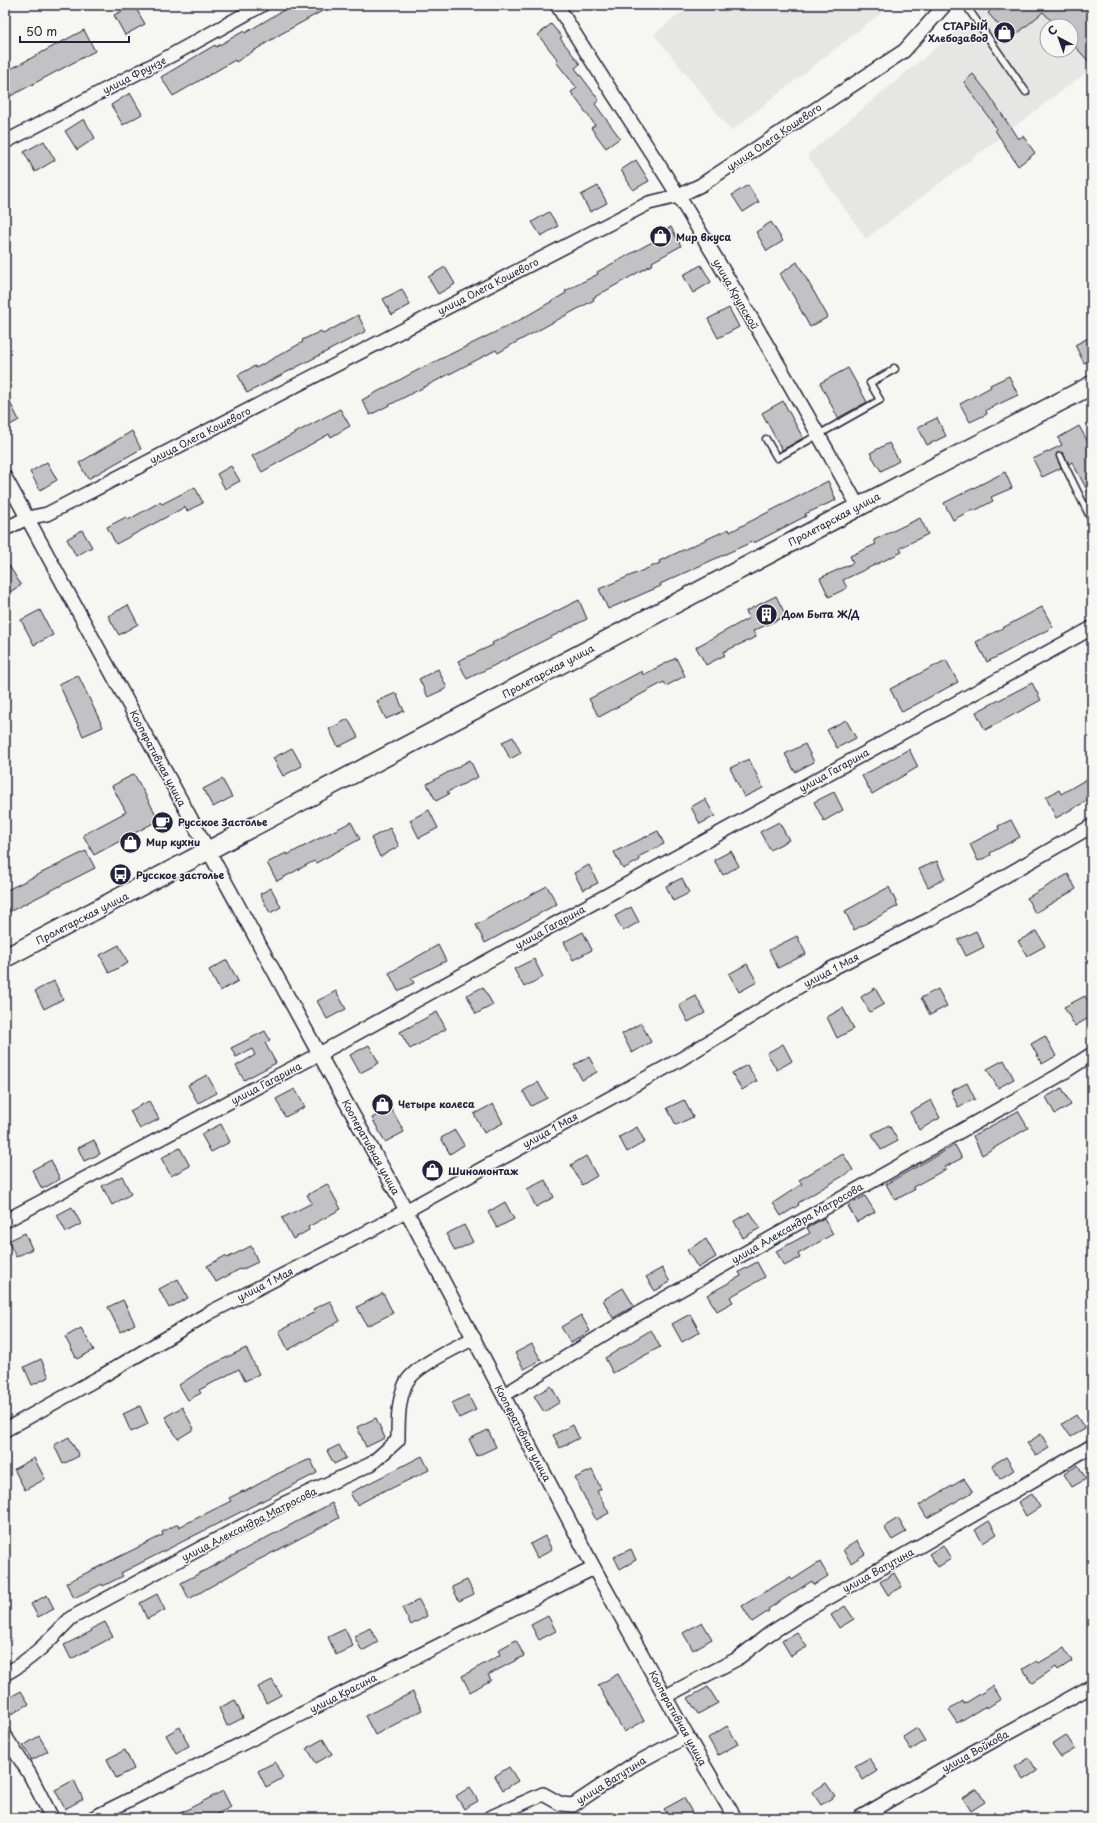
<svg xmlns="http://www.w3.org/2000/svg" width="1097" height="1823" font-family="'Playpen Sans',sans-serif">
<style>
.built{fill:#e6e6e4;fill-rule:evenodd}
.building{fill:#c2c2c4;stroke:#22223b}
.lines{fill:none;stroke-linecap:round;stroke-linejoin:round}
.service-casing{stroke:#22223b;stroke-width:9}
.minor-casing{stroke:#22223b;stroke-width:16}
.secondary-casing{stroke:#22223b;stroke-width:21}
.service{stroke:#f6f6f2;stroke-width:6}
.minor{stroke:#f6f6f2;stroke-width:13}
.secondary{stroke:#f6f6f2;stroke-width:18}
.labels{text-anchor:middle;stroke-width:3;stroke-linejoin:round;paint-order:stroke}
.poi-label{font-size:10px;font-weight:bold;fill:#22223b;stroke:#f6f6f2;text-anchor:start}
.street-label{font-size:10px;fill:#22223b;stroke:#f6f6f2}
</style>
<rect width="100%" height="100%" fill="#f6f6f2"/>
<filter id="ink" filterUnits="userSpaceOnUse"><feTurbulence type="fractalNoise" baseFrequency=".025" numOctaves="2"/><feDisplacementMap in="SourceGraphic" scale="8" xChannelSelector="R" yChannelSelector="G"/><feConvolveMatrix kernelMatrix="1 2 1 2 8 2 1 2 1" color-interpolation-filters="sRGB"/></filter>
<g filter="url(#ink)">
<g class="built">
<polygon points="691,5 891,5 731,131 654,34"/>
<path d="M987,5H1092V68L866,239L807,155ZM1047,26H1071V50H1047Z"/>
</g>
<g class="building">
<polygon points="134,5 145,24 125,35 114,15"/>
<polygon points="292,5 333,5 279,35 236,62 235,60 173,96 161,77 215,45 216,47 244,31 245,33"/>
<polygon points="996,5 1084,5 1092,14 1092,65 1071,42 1071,26 1056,26 1043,12 1011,39 988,13"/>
<polygon points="551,24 562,37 560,38 580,64 575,68 599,100 595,104 620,138 606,148 591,128 595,125 571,92 577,88 556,62 558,60 538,35"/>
<polygon points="84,30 95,51 5,99 5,72"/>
<polygon points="973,74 988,93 1018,139 1023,136 1035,153 1018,166 995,130 997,129 964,82"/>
<polygon points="130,93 142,114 123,125 111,105"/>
<polygon points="84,119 95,138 77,150 65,131"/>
<polygon points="44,141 55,160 35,172 24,152"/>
<polygon points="636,160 649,181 633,190 621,170"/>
<polygon points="748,185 759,202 743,212 732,195"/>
<polygon points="598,186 607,203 590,212 581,195"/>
<polygon points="549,212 558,226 541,236 532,222"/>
<polygon points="771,222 783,241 767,251 756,232"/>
<polygon points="671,227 681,246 652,262 653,264 593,298 594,300 513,344 498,353 496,350 370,415 362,400 418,370 518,321 566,293 565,291 598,274 597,272 654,241 652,237"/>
<polygon points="797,262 828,317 810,327 799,307 800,307 780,274"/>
<polygon points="701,265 711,282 693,293 683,275"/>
<polygon points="445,267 455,284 438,294 428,277"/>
<polygon points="402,289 410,305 392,315 383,299"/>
<polygon points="729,308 739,327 718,338 708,319"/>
<polygon points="358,315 366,331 247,393 238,375 255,366 256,368 303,342 302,340 321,331 323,334"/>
<polygon points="1092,336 1092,359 1084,363 1075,345"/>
<polygon points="848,368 867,402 838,418 820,383"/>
<polygon points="1009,376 1018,395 986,410 987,414 970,422 960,404 991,387 990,385"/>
<polygon points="5,393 19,420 5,428"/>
<polygon points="783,401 803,438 782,450 762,413"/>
<polygon points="340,409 350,426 331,437 329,434 262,472 252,456"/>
<polygon points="937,418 946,436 927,445 918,427"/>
<polygon points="1079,426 1092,449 1092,499 1072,462 1069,464 1063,453 1058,452 1056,455 1061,468 1042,477 1033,459 1062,445 1058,438"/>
<polygon points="132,431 141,449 88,479 79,463"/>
<polygon points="889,443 899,461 881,471 870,453"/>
<polygon points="47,462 57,480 40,490 30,472"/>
<polygon points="231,466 240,481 225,489 217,474"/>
<polygon points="1005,472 1012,488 991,497 993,501 974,511 973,509 953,520 944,503"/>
<polygon points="828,481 836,500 805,514 806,516 754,543 754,541 660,584 661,586 608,609 599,589 660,563 659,561 729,529 730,532"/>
<polygon points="195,487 203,503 187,511 185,507 116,544 107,527 126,517 128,520 160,502 162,504"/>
<polygon points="920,518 928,534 900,548 902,552 843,580 847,588 829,597 820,578 853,563 850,556 876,544 874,540"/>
<polygon points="82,530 92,547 76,556 67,539"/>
<polygon points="5,559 21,585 5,595"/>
<polygon points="776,596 786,616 753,631 756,637 723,652 725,655 706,665 696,647 749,618 746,611"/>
<polygon points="579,600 587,619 467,679 458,661 493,645 492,643"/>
<polygon points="128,605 138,624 119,635 108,616"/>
<polygon points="1042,607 1053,627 987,662 976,642"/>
<polygon points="40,610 53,635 34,645 21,620"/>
<polygon points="676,658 685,676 666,686 664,682 599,717 589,699 642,671 643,675"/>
<polygon points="946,660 958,682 902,712 890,689"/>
<polygon points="438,669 447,688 428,697 419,679"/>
<polygon points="78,675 103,727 83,736 59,684"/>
<polygon points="1032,683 1041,700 985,730 976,712"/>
<polygon points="396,693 404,711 386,719 377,701"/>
<polygon points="348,719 358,737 338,747 329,729"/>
<polygon points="846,720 856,738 837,748 827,730"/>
<polygon points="513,737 521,753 510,759 502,742"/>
<polygon points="805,744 814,762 795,772 785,754"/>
<polygon points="292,748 302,766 283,776 273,758"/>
<polygon points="909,749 918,767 872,794 862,776"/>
<polygon points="749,759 763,788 744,797 730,768"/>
<polygon points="470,760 478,777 447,792 449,794 436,801 427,784"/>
<polygon points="134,774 159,820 94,855 83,835 126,812 112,786"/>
<polygon points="1092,776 1092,798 1056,818 1046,797 1059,790 1061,794"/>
<polygon points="222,779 232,797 213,807 203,789"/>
<polygon points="834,792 843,810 824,821 814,802"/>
<polygon points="705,799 715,816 700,824 691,807"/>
<polygon points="429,810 438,828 419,838 410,820"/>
<polygon points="1011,820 1020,837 990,853 991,855 978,861 970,844 999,829 998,826"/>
<polygon points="351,822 360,839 316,863 314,861 277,881 267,863 286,853 287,855"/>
<polygon points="779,822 789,840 770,850 760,832"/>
<polygon points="390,828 399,846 380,857 371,838"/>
<polygon points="658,831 664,844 638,857 640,860 623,869 614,852"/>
<polygon points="86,851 95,868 5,914 5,891"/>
<polygon points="731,851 739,866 723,875 714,860"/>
<polygon points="937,861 945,879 928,887 919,869"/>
<polygon points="589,865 598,883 583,890 574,873"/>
<polygon points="1068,874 1076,889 1035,913 1027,898"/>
<polygon points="682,878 689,893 673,901 666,886"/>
<polygon points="547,886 557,904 485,943 476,925"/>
<polygon points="889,887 898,906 854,930 845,911"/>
<polygon points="271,888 281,907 270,913 260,894"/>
<polygon points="631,907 639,922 623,931 615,916"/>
<polygon points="976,931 984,947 966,956 958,940"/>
<polygon points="1037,931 1045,946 1027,956 1018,941"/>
<polygon points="583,932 592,950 573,960 564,942"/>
<polygon points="797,936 806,954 778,968 769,950"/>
<polygon points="119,945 128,963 109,973 100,955"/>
<polygon points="438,945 446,961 411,978 414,983 398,991 389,973"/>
<polygon points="534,959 543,977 524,987 514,969"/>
<polygon points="227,960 238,981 220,991 209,970"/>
<polygon points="747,964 757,982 739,992 729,974"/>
<polygon points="54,981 63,999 44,1009 35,991"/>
<polygon points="483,987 493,1005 476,1014 467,995"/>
<polygon points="875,988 884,1004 870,1012 861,997"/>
<polygon points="938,989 947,1006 930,1015 921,998"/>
<polygon points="336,991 346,1009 327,1019 317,1001"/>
<polygon points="696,996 705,1013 688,1022 679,1005"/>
<polygon points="1085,996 1092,1009 1092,1016 1075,1026 1064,1007"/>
<polygon points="843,1008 854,1029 837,1038 827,1017"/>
<polygon points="437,1012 446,1029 410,1049 400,1032"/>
<polygon points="641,1023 651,1042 632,1053 622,1034"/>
<polygon points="265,1031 270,1040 265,1043 276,1063 244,1080 236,1066 255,1055 252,1049 236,1057 231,1048"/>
<polygon points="1045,1036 1056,1056 1042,1064 1031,1044"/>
<polygon points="783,1044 792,1061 777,1070 767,1053"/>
<polygon points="369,1045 379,1063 360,1073 350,1055"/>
<polygon points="589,1057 597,1072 582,1080 574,1065"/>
<polygon points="1004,1060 1014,1079 998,1088 987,1069"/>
<polygon points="747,1065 757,1081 742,1090 732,1073"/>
<polygon points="207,1075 217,1093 198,1103 188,1085"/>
<polygon points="538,1082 547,1098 531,1106 523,1091"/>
<polygon points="967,1083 975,1099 958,1107 951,1091"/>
<polygon points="1062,1088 1071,1105 1055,1114 1046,1097"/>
<polygon points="295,1089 305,1107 285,1117 276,1099"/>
<polygon points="684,1100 693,1117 676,1125 667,1108"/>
<polygon points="931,1100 940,1118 919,1130 910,1112"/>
<polygon points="149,1101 159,1119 140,1129 130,1111"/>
<polygon points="493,1104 503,1123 484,1133 474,1114"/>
<polygon points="391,1108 404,1132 385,1142 372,1118"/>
<polygon points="1018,1111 1028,1128 982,1155 973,1136"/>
<polygon points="221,1124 230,1142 211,1152 201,1134"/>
<polygon points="889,1125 898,1141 881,1150 872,1134"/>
<polygon points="637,1127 645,1142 627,1152 619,1137"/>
<polygon points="455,1130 464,1145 450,1154 441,1138"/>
<polygon points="94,1140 100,1154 84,1161 78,1148"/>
<polygon points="955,1145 962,1158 945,1167 946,1169 913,1187 914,1190 895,1200 886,1184"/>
<polygon points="180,1148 190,1166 171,1176 161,1158"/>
<polygon points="843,1154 853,1170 798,1203 799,1205 781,1216 773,1203 802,1184 799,1180"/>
<polygon points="586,1156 597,1176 582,1185 571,1165"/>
<polygon points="51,1160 60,1179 42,1189 32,1170"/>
<polygon points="122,1176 131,1194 112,1205 102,1186"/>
<polygon points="545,1180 554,1197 536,1207 527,1189"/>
<polygon points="327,1184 341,1209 308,1227 309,1230 293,1239 282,1218 312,1203 307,1195"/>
<polygon points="865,1196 875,1212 857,1222 848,1206"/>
<polygon points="505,1202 514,1219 497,1228 488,1212"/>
<polygon points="72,1207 81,1224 66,1232 57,1215"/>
<polygon points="750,1212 760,1228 743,1238 734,1221"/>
<polygon points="824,1218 833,1234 798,1254 800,1258 784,1266 776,1251 810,1233 807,1228"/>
<polygon points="464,1225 473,1242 455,1251 446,1234"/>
<polygon points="25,1233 32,1249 16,1257 8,1241"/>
<polygon points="706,1239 716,1257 698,1268 687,1250"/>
<polygon points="251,1246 258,1262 241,1270 240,1269 216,1282 207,1266 225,1256 227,1258"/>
<polygon points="757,1262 765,1277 730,1297 733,1302 717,1311 707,1295 741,1276 739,1272"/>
<polygon points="662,1268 670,1282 655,1291 646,1277"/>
<polygon points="178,1279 188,1298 169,1308 159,1289"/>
<polygon points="623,1288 634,1306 613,1318 603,1300"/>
<polygon points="383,1293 393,1313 367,1326 357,1307"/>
<polygon points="123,1300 135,1324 120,1332 108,1307"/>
<polygon points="330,1301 340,1321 288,1350 279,1331 315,1312 313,1309"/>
<polygon points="690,1314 700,1332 682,1342 672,1324"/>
<polygon points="581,1315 590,1331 571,1343 561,1327"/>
<polygon points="81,1328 94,1350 77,1359 65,1337"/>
<polygon points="651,1330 660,1347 613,1373 605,1358"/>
<polygon points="532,1344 541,1360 524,1369 515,1353"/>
<polygon points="246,1348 259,1374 245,1381 239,1369 199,1390 201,1393 188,1400 179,1385 203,1369"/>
<polygon points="41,1359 49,1377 32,1385 24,1367"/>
<polygon points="551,1386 560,1402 544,1412 534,1396"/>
<polygon points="468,1395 476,1410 459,1418 452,1403"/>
<polygon points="140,1406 148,1424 131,1432 123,1414"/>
<polygon points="182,1407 194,1429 178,1439 165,1417"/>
<polygon points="1076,1415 1085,1429 1071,1437 1062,1424"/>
<polygon points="376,1418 385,1438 366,1447 357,1427"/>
<polygon points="573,1425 579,1438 560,1448 553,1435"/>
<polygon points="488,1430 496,1447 477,1456 469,1439"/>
<polygon points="1041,1434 1049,1448 1036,1456 1027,1443"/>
<polygon points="69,1437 79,1456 63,1464 54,1445"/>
<polygon points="339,1445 346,1458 334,1464 327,1451"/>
<polygon points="422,1456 429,1470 388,1490 387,1489 357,1505 350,1493"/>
<polygon points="1006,1457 1014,1470 1000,1479 992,1465"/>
<polygon points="34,1458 45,1479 25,1490 14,1469"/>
<polygon points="308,1460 311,1460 317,1473 121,1573 123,1576 103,1586 102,1584 74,1598 66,1583 163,1535 162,1532 178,1524 179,1527 231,1501 229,1498 243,1491 244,1492 277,1474"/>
<polygon points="1078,1465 1086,1479 1072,1487 1064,1474"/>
<polygon points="592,1470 601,1489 597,1491 609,1513 596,1520 575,1478"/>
<polygon points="964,1479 973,1492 927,1518 919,1505"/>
<polygon points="1032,1494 1040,1507 1026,1516 1018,1502"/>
<polygon points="332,1503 339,1518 241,1569 189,1599 181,1583"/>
<polygon points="898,1518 906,1532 892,1540 884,1527"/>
<polygon points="989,1521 997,1534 983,1543 975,1530"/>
<polygon points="545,1536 552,1550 537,1558 530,1544"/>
<polygon points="857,1541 865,1554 851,1563 843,1550"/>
<polygon points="943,1545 951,1559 938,1567 929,1554"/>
<polygon points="631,1549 636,1560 620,1569 614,1557"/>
<polygon points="820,1562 828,1576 814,1585 812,1581 768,1609 769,1611 752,1622 742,1606 790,1577 792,1580"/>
<polygon points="894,1573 902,1587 888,1595 880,1582"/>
<polygon points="467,1580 474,1594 459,1601 452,1587"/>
<polygon points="157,1594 165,1610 147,1619 140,1603"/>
<polygon points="47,1595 54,1609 38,1617 31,1604"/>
<polygon points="419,1600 427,1616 411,1625 402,1608"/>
<polygon points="845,1606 854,1619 839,1628 831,1615"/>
<polygon points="548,1616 556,1631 539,1640 531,1625"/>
<polygon points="105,1622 113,1637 71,1659 64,1645 92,1631 91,1629"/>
<polygon points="702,1622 712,1639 693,1650 683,1633"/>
<polygon points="370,1628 378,1642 362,1651 354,1636"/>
<polygon points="345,1629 353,1646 336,1655 328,1637"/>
<polygon points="797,1632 807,1647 791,1656 782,1641"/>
<polygon points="516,1640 524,1656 488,1675 491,1680 470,1692 462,1676 500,1655 498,1650"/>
<polygon points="1064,1648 1072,1661 1058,1670 1056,1667 1032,1683 1023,1669 1037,1661 1039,1663"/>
<polygon points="618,1674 644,1721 624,1732 598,1685"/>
<polygon points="272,1680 281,1695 266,1703 258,1687"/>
<polygon points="993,1686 1001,1699 987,1708 986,1706 957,1723 949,1710 963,1701 964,1704"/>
<polygon points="708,1687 718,1703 698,1714 688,1698"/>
<polygon points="21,1691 29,1704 10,1715 5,1707 5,1700"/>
<polygon points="413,1692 422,1710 375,1735 365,1716"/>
<polygon points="235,1700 243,1718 227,1726 219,1708"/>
<polygon points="727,1726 738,1744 718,1755 708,1738"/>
<polygon points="180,1727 189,1746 176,1753 166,1735"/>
<polygon points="917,1728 925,1741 911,1750 903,1737"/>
<polygon points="1066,1735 1075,1749 1061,1757 1052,1744"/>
<polygon points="39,1736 48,1751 32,1760 23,1746"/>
<polygon points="323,1739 332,1754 316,1763 307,1748"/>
<polygon points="125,1750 134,1769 116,1778 107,1759"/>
<polygon points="869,1758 877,1771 863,1780 855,1766"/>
<polygon points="1029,1758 1037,1771 1023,1780 1015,1767"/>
<polygon points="275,1762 283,1778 266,1787 258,1771"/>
<polygon points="509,1767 518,1781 503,1790 495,1776"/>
<polygon points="74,1780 83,1799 65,1809 55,1790"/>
<polygon points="826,1783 835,1796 821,1805 812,1792"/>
<polygon points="470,1787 478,1801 464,1809 456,1796"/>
<polygon points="977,1789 985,1802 971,1811 963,1798"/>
<polygon points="223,1791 231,1807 209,1818 171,1818"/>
<polygon points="684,1798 695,1818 669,1818 664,1809"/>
</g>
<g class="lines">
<defs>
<g id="service">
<polyline points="971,5 969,10 1026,92"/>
<polyline points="766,439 777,458 880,400 870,383 895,369 894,368"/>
<polyline points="1060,456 1092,521"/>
</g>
<g id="minor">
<path d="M557,5C596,70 639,132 679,197C741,299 801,402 858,506"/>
<polyline points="5,142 172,55 262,5"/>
<polyline points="5,477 319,1054 406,1210 594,1568 687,1736 735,1818"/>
<polyline points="5,529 27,518 47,514 649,203 678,196 701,185 904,51 945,5"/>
<polyline points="5,1221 319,1054 1092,628"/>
<polyline points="504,1395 632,1317 1058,1076 1092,1054"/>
<polyline points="5,1430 102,1376 209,1313 373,1229 681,1059 813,978 932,918 1092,826"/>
<path d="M5,1674C31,1660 51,1639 71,1618L281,1505L371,1464L398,1440C398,1421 398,1402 405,1385C412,1367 457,1347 474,1338"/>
<polyline points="666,1696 737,1659 769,1634 807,1610 906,1554 1092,1446"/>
<polyline points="5,1736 29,1773 52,1818"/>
<polyline points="93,1818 594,1568"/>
<polyline points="489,1818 543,1794 561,1804 573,1805 631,1766 687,1736"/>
<polyline points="859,1818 948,1766 1092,1686"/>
</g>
<path id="secondary" d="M5,958C368,769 728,573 1092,385"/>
</defs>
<use href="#service" class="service-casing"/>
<use href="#minor" class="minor-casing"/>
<use href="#secondary" class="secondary-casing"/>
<use href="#service" class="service"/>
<use href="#minor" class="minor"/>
<use href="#secondary" class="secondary"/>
</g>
</g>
<defs>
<symbol id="shop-disc" viewBox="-11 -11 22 22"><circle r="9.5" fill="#22223b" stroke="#f6f6f2"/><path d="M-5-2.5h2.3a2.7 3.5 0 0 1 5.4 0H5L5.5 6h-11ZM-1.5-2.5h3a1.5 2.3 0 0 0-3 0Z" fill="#fff"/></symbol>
<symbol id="building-disc" viewBox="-11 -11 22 22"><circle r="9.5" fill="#22223b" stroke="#f6f6f2"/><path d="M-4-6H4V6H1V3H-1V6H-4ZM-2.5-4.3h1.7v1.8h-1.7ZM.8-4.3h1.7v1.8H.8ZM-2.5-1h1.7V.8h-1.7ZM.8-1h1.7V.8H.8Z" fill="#fff"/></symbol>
<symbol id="cafe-disc" viewBox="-11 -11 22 22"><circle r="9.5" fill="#22223b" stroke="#f6f6f2"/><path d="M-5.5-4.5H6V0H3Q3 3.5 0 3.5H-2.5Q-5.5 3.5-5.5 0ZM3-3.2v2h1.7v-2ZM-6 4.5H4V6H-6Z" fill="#fff"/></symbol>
<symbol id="bus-disc" viewBox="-11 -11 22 22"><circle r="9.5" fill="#22223b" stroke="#f6f6f2"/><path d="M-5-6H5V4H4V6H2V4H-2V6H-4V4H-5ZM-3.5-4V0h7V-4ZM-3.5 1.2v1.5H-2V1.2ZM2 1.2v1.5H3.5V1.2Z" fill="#fff"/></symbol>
</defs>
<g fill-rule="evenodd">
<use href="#shop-disc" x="992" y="20" width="25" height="25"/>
<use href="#shop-disc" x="648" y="224" width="25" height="25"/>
<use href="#building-disc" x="754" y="602" width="25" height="25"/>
<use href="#cafe-disc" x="150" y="810" width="25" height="25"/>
<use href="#shop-disc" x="118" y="830" width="25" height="25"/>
<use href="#bus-disc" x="108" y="862" width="25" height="25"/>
<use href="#shop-disc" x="370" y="1092" width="25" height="25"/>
<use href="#shop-disc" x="420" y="1158" width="25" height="25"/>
</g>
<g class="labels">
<g class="poi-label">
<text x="988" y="30" text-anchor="end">СТАРЫЙ<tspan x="988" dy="12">Хлебозавод</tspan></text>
<text x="676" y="241">Мир вкуса</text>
<text x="782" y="618">Дом Быта Ж/Д</text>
<text x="178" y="826">Русское Застолье</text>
<text x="146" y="846">Мир кухни</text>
<text x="136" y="879">Русское застолье</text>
<text x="398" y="1108">Четыре колеса</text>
<text x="448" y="1175">Шиномонтаж</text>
</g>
<g class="street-label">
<text transform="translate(134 75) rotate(-27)" y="4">улица Фрунзе</text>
<text transform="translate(774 137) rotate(-34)" y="4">улица Олега Кошевого</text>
<text transform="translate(488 286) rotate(-27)" y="4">улица Олега Кошевого</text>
<text transform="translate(736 294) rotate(60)" y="4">улица Крупской</text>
<text transform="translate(200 435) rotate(-27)" y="4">улица Олега Кошевого</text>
<text transform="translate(834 519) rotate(-28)" y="4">Пролетарская улица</text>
<text transform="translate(548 671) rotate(-28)" y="4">Пролетарская улица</text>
<text transform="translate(158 758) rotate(62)" y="4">Кооперативная улица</text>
<text transform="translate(834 770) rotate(-29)" y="4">улица Гагарина</text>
<text transform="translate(82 918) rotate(-27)" y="4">Пролетарская улица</text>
<text transform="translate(550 927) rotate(-29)" y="4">улица Гагарина</text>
<text transform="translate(831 970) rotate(-28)" y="4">улица 1 Мая</text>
<text transform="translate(266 1083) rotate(-28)" y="4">улица Гагарина</text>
<text transform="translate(550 1130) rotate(-29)" y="4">улица 1 Мая</text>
<text transform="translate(371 1147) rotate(61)" y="4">Кооперативная улица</text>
<text transform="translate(797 1223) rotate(-30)" y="4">улица Александра Матросова</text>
<text transform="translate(265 1284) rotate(-27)" y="4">улица 1 Мая</text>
<text transform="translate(523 1433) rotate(62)" y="4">Кооперативная улица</text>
<text transform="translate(249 1524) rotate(-27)" y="4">улица Александра Матросова</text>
<text transform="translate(878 1570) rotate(-29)" y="4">улица Ватутина</text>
<text transform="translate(343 1693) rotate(-27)" y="4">улица Красина</text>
<text transform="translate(678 1718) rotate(61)" y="4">Кооперативная улица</text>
<text transform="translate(975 1751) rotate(-29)" y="4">улица Войкова</text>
<text transform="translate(611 1780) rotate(-32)" y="4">улица Ватутина</text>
</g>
</g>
<rect width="1097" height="1823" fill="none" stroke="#f6f6f2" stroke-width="20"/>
<rect x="10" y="10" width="1077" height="1803" fill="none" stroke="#22223b" stroke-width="1.5" filter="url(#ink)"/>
<g transform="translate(1059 38) rotate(319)"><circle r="19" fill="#f6f6f2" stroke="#a1a1a9"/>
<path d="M0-3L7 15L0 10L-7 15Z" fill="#22223b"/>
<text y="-6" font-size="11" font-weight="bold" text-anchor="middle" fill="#22223b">С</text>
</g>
<path d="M20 36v6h109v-6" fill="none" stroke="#22223b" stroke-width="2"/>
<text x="26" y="36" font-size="12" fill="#22223b" stroke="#f6f6f2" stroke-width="3" paint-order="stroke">50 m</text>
</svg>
